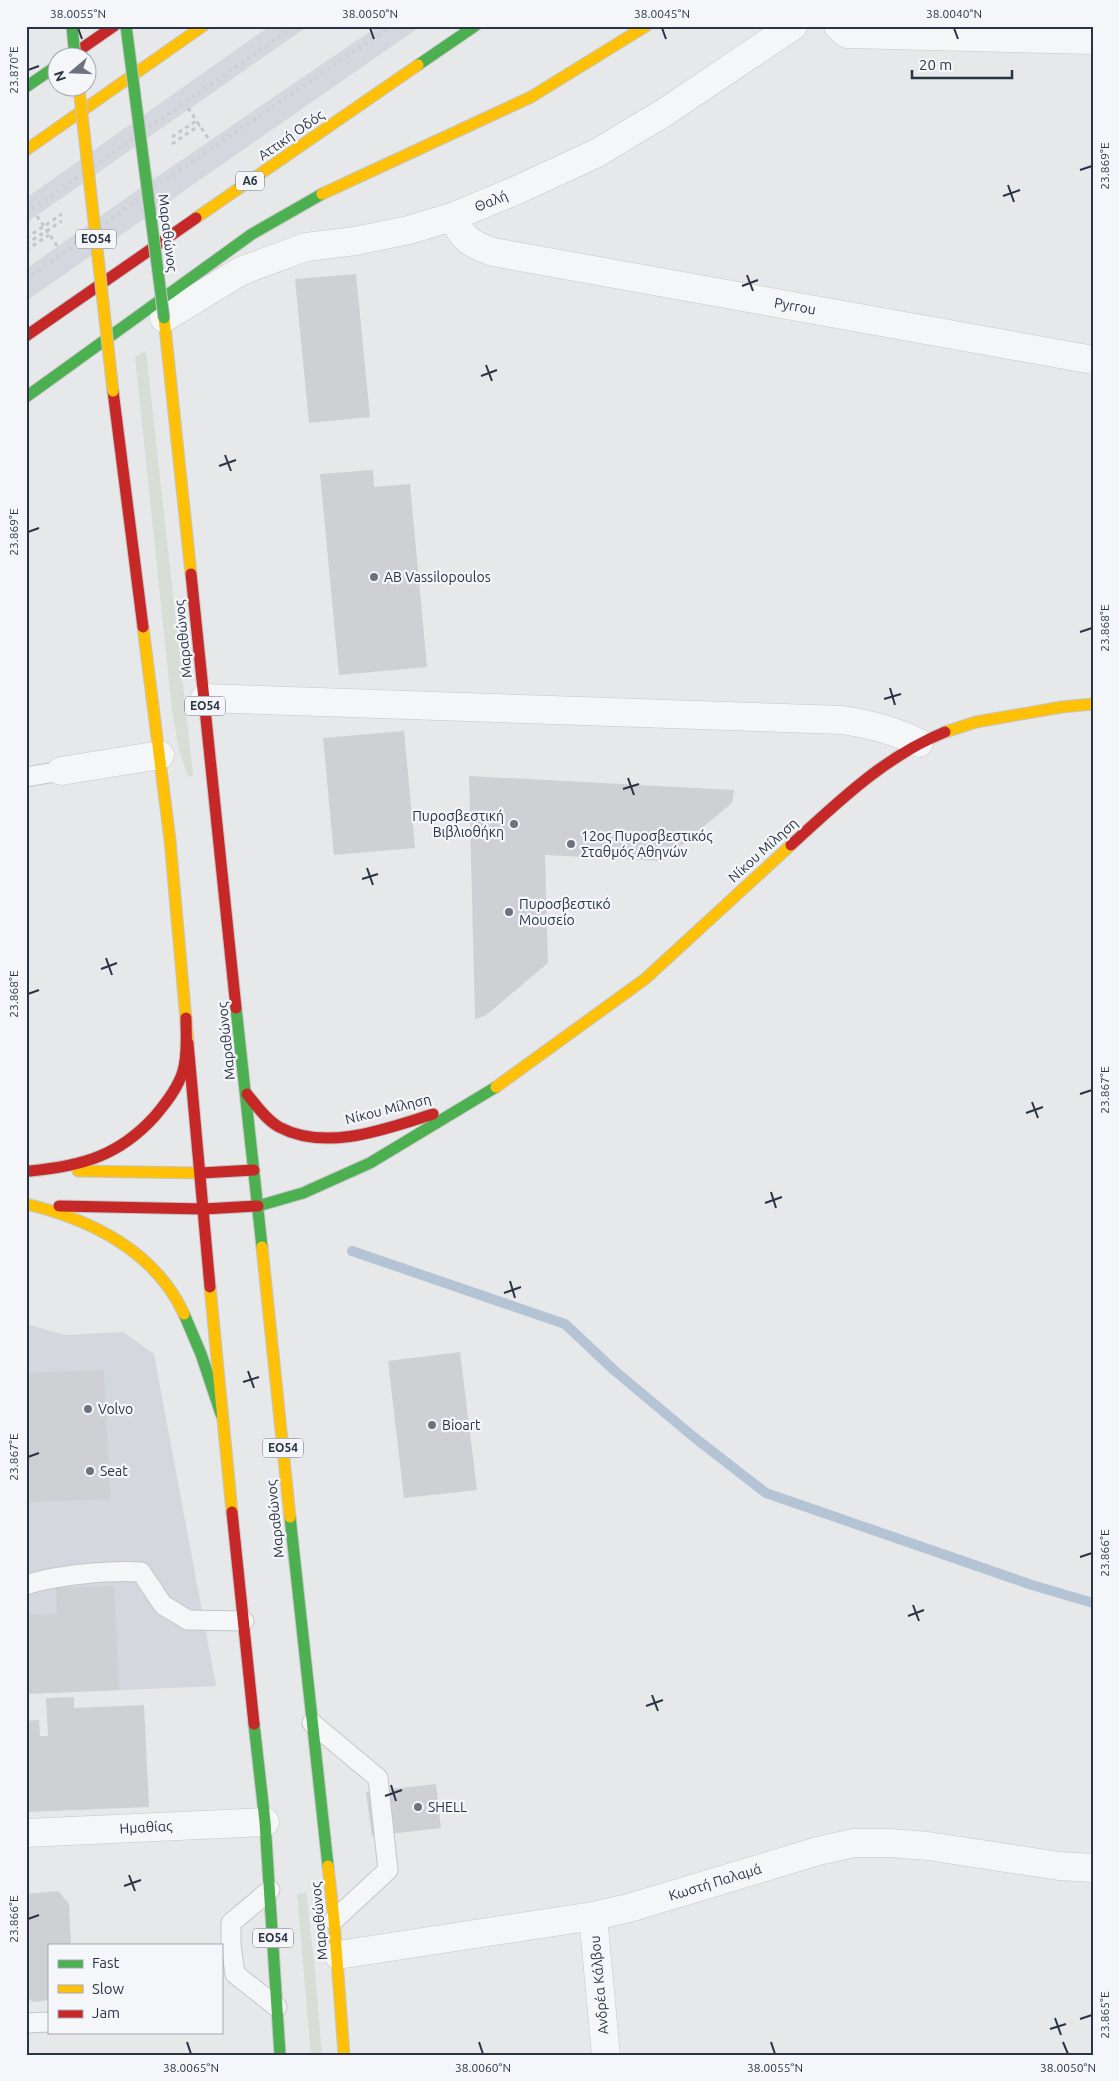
<svg xmlns="http://www.w3.org/2000/svg" width="1119" height="2081" font-family="Ubuntu,sans-serif">
<style>
.built{fill:#d4d7dd}
.green{fill:#d6ded6}
.lines{fill:none;stroke-linecap:round;stroke-linejoin:round}
.stream{stroke:#b4c4d5;stroke-width:10}
.building{fill:#ced0d3}
.lane-casing{stroke:#c4c6c8;stroke-width:21}
.street-casing{stroke:#c4c6c8;stroke-width:29}
.fast-casing{stroke:#c4c6c8;stroke-width:13}
.slow-casing{stroke:#c4c6c8;stroke-width:13}
.jam-casing{stroke:#c4c6c8;stroke-width:13}
.path{stroke:#c5c6ca;stroke-width:3;stroke-dasharray:4 4;stroke-linecap:butt}
.lane{stroke:#f5f6f7;stroke-width:19}
.street{stroke:#f5f6f7;stroke-width:28}
.fast{stroke:#4caf50;stroke-width:11}
.slow{stroke:#ffc107;stroke-width:11}
.jam{stroke:#c62828;stroke-width:11}
.rail{stroke:#cecfd2;stroke-width:4;stroke-dasharray:2.5 5;stroke-linecap:butt}
.fast-bridge-casing{stroke:#c2c5c8;stroke-width:13;stroke-linecap:butt}
.slow-bridge-casing{stroke:#c2c5c8;stroke-width:13;stroke-linecap:butt}
.fast-bridge{stroke:#4caf50;stroke-width:11}
.slow-bridge{stroke:#ffc107;stroke-width:11}
.ticks{fill:none;stroke:#2b3445;stroke-width:2}
.poi-dot{fill:#6c737f;stroke:#f4f6f9;stroke-width:2}
.labels{text-anchor:middle;stroke-width:4.5;stroke-linejoin:round;paint-order:stroke}
.shield{fill:#f4f6f9;stroke:#676e7b;stroke-width:1}
.shield-label{font-size:12px;font-weight:bold;fill:#2b3445}
.street-label{font-size:14px;fill:#2b3445;stroke:#f4f6f9}
.poi-label{font-size:14px;fill:#2b3445;stroke:#f4f6f9;text-anchor:start}
.neatline{fill:none;stroke:#2b3445;stroke-width:2}
.ticks-label{font-size:12px;text-anchor:middle;fill:#2b3445}
</style>
<rect width="100%" height="100%" fill="#e6e8ea"/>
<g class="built">
<polygon points="270,26 308,26 26,223 26,198"/>
<polygon points="378,26 421,26 26,301 26,269 136,191"/>
<polygon points="26,1324 65,1335 123,1332 154,1354 216,1686 26,1694"/>
</g>
<g class="green">
<polygon points="146,351 193,776 188,777 179,750 172,710 135,357"/>
<polygon points="306,1893 315,1971 322,2055 311,2055 297,1894"/>
</g>
<g class="lines">
<polyline class="stream" points="352,1251 565,1324 615,1371 695,1438 766,1493 1032,1585 1093,1603"/>
</g>
<g class="building">
<polygon points="356,274 370,417 309,423 295,279"/>
<polygon points="373,470 374,487 410,484 427,667 339,675 320,474"/>
<polygon points="404,731 415,848 334,855 323,738"/>
<polygon points="469,776 734,790 732,803 663,861 545,855 548,963 485,1016 475,1019"/>
<polygon points="460,1352 477,1490 404,1498 388,1361"/>
<polygon points="104,1370 110,1499 26,1502 26,1373"/>
<polygon points="114,1586 119,1690 26,1694 26,1615 57,1614 56,1588"/>
<polygon points="74,1697 74,1708 144,1705 149,1807 26,1812 26,1721 39,1720 40,1736 48,1736 46,1698"/>
<polygon points="436,1784 441,1828 372,1836 366,1792"/>
<polygon points="58,1891 69,1904 71,1945 49,1945 49,2000 33,2002 26,1996 26,1894"/>
</g>
<g class="lines">
<defs>
<g id="lane">
<polyline points="26,777 61,771"/>
<path d="M26,1585C55,1575 110,1570 141,1572L163,1605L188,1620L244,1621"/>
<polyline points="312,1723 378,1778 388,1870 334,1920"/>
<polyline points="270,1890 231,1923 231,1945 235,1974 277,2007"/>
<polyline points="26,2023 49,2022"/>
</g>
<g id="street">
<polyline points="838,26 847,34 1093,40"/>
<path d="M452,217C463,239 470,244 493,252L1093,360"/>
<polyline points="164,318 241,271 306,247 355,241 409,230 452,217 517,190 597,153 665,112 793,26"/>
<path d="M205,698L842,720C870,724 894,730 919,743"/>
<polyline points="61,771 160,755"/>
<polyline points="26,1833 265,1822"/>
<polyline points="593,1916 606,2055"/>
<polyline points="338,1955 593,1916 629,1908 818,1851 854,1843 890,1843 928,1846 1059,1866 1093,1868"/>
</g>
<g id="fast">
<polyline points="418,65 475,26"/>
<polyline points="26,87 58,65"/>
<polyline points="26,397 252,234 322,194"/>
<polyline points="236,1008 262,1247"/>
<polyline points="258,1206 303,1193 370,1163 496,1087"/>
<polyline points="184,1314 201,1354 221,1414"/>
<polyline points="290,1517 328,1866"/>
<polyline points="254,1724 265,1822 280,2055"/>
</g>
<g id="slow">
<polyline points="26,150 203,26"/>
<polyline points="322,194 531,97 646,26"/>
<polyline points="196,218 418,65"/>
<polyline points="164,318 191,574"/>
<polyline points="143,627 170,840 188,1043"/>
<polyline points="945,732 976,722 1062,707 1093,704"/>
<polyline points="496,1087 645,979 791,845"/>
<polyline points="78,1171 201,1173"/>
<path d="M26,1204C90,1219 155,1251 184,1314"/>
<polyline points="262,1247 290,1517"/>
<polyline points="210,1287 232,1512"/>
<polyline points="328,1866 334,1920 344,2055"/>
</g>
<g id="jam">
<polyline points="68,58 114,26"/>
<polyline points="26,336 196,218"/>
<polyline points="113,391 143,627"/>
<polyline points="191,574 236,1008"/>
<path d="M791,845C838,802 885,756 945,732"/>
<polyline points="188,1043 210,1287"/>
<path d="M247,1094C256,1105 266,1120 279,1127C326,1152 386,1129 433,1114"/>
<path d="M30,1171C82,1166 119,1156 155,1116C166,1103 178,1088 183,1071C188,1054 186,1035 186,1018"/>
<polyline points="201,1173 254,1170"/>
<polyline points="59,1206 204,1209"/>
<polyline points="204,1209 258,1206"/>
<polyline points="232,1512 254,1724"/>
</g>
</defs>
<use href="#lane" class="lane-casing"/>
<use href="#street" class="street-casing"/>
<use href="#fast" class="fast-casing"/>
<use href="#slow" class="slow-casing"/>
<use href="#jam" class="jam-casing"/>
<g class="path">
<polyline points="188,108 210,141"/>
<polyline points="172,137 196,121"/>
<polyline points="172,144 200,125"/>
<polyline points="37,216 58,247"/>
<polyline points="26,238 62,214"/>
<polyline points="26,244 62,221"/>
<polyline points="26,250 49,235"/>
</g>
<use href="#lane" class="lane"/>
<use href="#street" class="street"/>
<use href="#fast" class="fast"/>
<use href="#slow" class="slow"/>
<use href="#jam" class="jam"/>
<g class="rail">
<polyline points="26,213 294,26"/>
<polyline points="26,279 141,197 391,26"/>
</g>
<defs>
<g id="fast-bridge">
<polyline points="72,26 75,58"/>
<polyline points="126,26 164,318"/>
</g>
<polyline id="slow-bridge" points="79,88 113,391"/>
</defs>
<use href="#fast-bridge" class="fast-bridge-casing"/>
<use href="#slow-bridge" class="slow-bridge-casing"/>
<use href="#fast-bridge" class="fast-bridge"/>
<use href="#slow-bridge" class="slow-bridge"/>
</g>
<path class="ticks" d="M78,28L82,39M370,28L374,39M662,28L666,39M954,28L958,39M28,70L39,66M1080,170L1092,166M1008,185L1014,202M1003,196L1020,190M747,275L753,291M742,286L758,280M486,365L492,381M481,376L497,370M225,455L231,471M219,466L236,460M28,532L39,528M1080,632L1092,628M890,688L895,705M884,699L901,694M628,778L634,795M623,789L639,784M367,868L373,885M362,879L378,874M106,958L112,975M101,969L117,963M28,994L39,990M1080,1094L1092,1090M1032,1102L1038,1118M1026,1113L1043,1107M771,1192L776,1208M765,1203L782,1197M510,1281L515,1298M504,1293L521,1287M248,1371L254,1388M243,1382L259,1377M28,1457L39,1453M1080,1557L1092,1553M913,1605L919,1621M908,1616L924,1610M652,1695L658,1711M646,1706L663,1700M391,1785L396,1801M385,1796L402,1790M129,1875L135,1891M124,1886L141,1880M28,1919L39,1915M1055,2018L1061,2035M1080,2019L1092,2015M1050,2029L1066,2024M187,2042L191,2054M479,2042L483,2054M771,2042L775,2054M1063,2042L1068,2054"/>
<g class="poi-dot">
<circle cx="374" cy="577" r="5"/>
<circle cx="514" cy="824" r="5"/>
<circle cx="571" cy="844" r="5"/>
<circle cx="509" cy="912" r="5"/>
<circle cx="88" cy="1409" r="5"/>
<circle cx="432" cy="1425" r="5"/>
<circle cx="90" cy="1471" r="5"/>
<circle cx="418" cy="1807" r="5"/>
</g>
<g class="labels">
<g class="shield">
<rect x="236" y="171.5" width="28" height="19" rx="4"/>
<rect x="76" y="229.5" width="40" height="19" rx="4"/>
<rect x="185" y="696.5" width="40" height="19" rx="4"/>
<rect x="263" y="1438.5" width="40" height="19" rx="4"/>
<rect x="253" y="1928.5" width="40" height="19" rx="4"/>
</g>
<g class="shield-label">
<text x="250" y="185">Α6</text>
<text x="96" y="243">ΕΟ54</text>
<text x="205" y="710">ΕΟ54</text>
<text x="283" y="1452">ΕΟ54</text>
<text x="273" y="1942">ΕΟ54</text>
</g>
<g class="street-label">
<text transform="translate(291 135) rotate(-35)" y="5">Αττική Οδός</text>
<text transform="translate(491 201) rotate(-22)" y="5">Θαλή</text>
<text transform="translate(168 233) rotate(83)" y="5">Μαραθώνος</text>
<text transform="translate(795 306) rotate(10)" y="5">Pyrrou</text>
<text transform="translate(183 639) rotate(-96)" y="5">Μαραθώνος</text>
<text transform="translate(763 850) rotate(-42)" y="5">Νίκου Μίληση</text>
<text transform="translate(226 1041) rotate(-96)" y="5">Μαραθώνος</text>
<text transform="translate(388 1109) rotate(-14)" y="5">Νίκου Μίληση</text>
<text transform="translate(275 1519) rotate(-96)" y="5">Μαραθώνος</text>
<text transform="translate(146 1827) rotate(-3)" y="5">Ημαθίας</text>
<text transform="translate(715 1882) rotate(-17)" y="5">Κωστή Παλαμά</text>
<text transform="translate(319 1921) rotate(-95)" y="5">Μαραθώνος</text>
<text transform="translate(599 1985) rotate(-95)" y="5">Ανδρέα Κάλβου</text>
</g>
<g class="poi-label">
<text x="384" y="582">AB Vassilopoulos</text>
<text x="504" y="821" text-anchor="end">Πυροσβεστική<tspan x="504" dy="16">Βιβλιοθήκη</tspan></text>
<text x="581" y="841">12ος Πυροσβεστικός<tspan x="581" dy="16">Σταθμός Αθηνών</tspan></text>
<text x="519" y="909">Πυροσβεστικό<tspan x="519" dy="16">Μουσείο</tspan></text>
<text x="98" y="1414">Volvo</text>
<text x="442" y="1430">Bioart</text>
<text x="100" y="1476">Seat</text>
<text x="428" y="1812">SHELL</text>
</g>
</g>
<rect width="1119" height="2081" fill="none" stroke="#f4f6f9" stroke-width="55"/>
<rect x="48" y="1944" width="175" height="90" fill="#f4f6f9" stroke="#a4a8b1"/>
<rect x="58" y="1960" width="25" height="8" fill="#4caf50" stroke="#a4a8b1"/>
<text x="92" y="1968" font-size="15" fill="#2b3445">Fast</text>
<rect x="58" y="1985" width="25" height="8" fill="#ffc107" stroke="#a4a8b1"/>
<text x="92" y="1994" font-size="15" fill="#2b3445">Slow</text>
<rect x="58" y="2010" width="25" height="8" fill="#c62828" stroke="#a4a8b1"/>
<text x="92" y="2018" font-size="15" fill="#2b3445">Jam</text>
<g transform="translate(72 72) rotate(251)"><circle r="24" fill="#f4f6f9" stroke="#a4a8b1"/>
<path d="M0-4L9 19L0 12L-9 19Z" fill="#6c737f"/>
<text y="-8" font-size="14" font-weight="bold" text-anchor="middle" fill="#2b3445">N</text>
</g>
<path d="M912 70v8h100v-8" fill="none" stroke="#2b3445" stroke-width="2.5"/>
<text x="919" y="70" font-size="15" fill="#2b3445" stroke="#f4f6f9" stroke-width="4" paint-order="stroke">20 m</text>
<rect x="28" y="28" width="1064" height="2026" class="neatline"/>
<g class="ticks-label">
<text x="78" y="18">38.0055°N</text>
<text x="370" y="18">38.0050°N</text>
<text x="662" y="18">38.0045°N</text>
<text x="954" y="18">38.0040°N</text>
<text transform="translate(14 70) rotate(-90)" y="4">23.870°E</text>
<text transform="translate(1105 166) rotate(-90)" y="4">23.869°E</text>
<text transform="translate(14 532) rotate(-90)" y="4">23.869°E</text>
<text transform="translate(1105 628) rotate(-90)" y="4">23.868°E</text>
<text transform="translate(14 994) rotate(-90)" y="4">23.868°E</text>
<text transform="translate(1105 1090) rotate(-90)" y="4">23.867°E</text>
<text transform="translate(14 1457) rotate(-90)" y="4">23.867°E</text>
<text transform="translate(1105 1553) rotate(-90)" y="4">23.866°E</text>
<text transform="translate(14 1919) rotate(-90)" y="4">23.866°E</text>
<text transform="translate(1105 2015) rotate(-90)" y="4">23.865°E</text>
<text x="191" y="2072">38.0065°N</text>
<text x="483" y="2072">38.0060°N</text>
<text x="775" y="2072">38.0055°N</text>
<text x="1068" y="2072">38.0050°N</text>
</g>
</svg>
